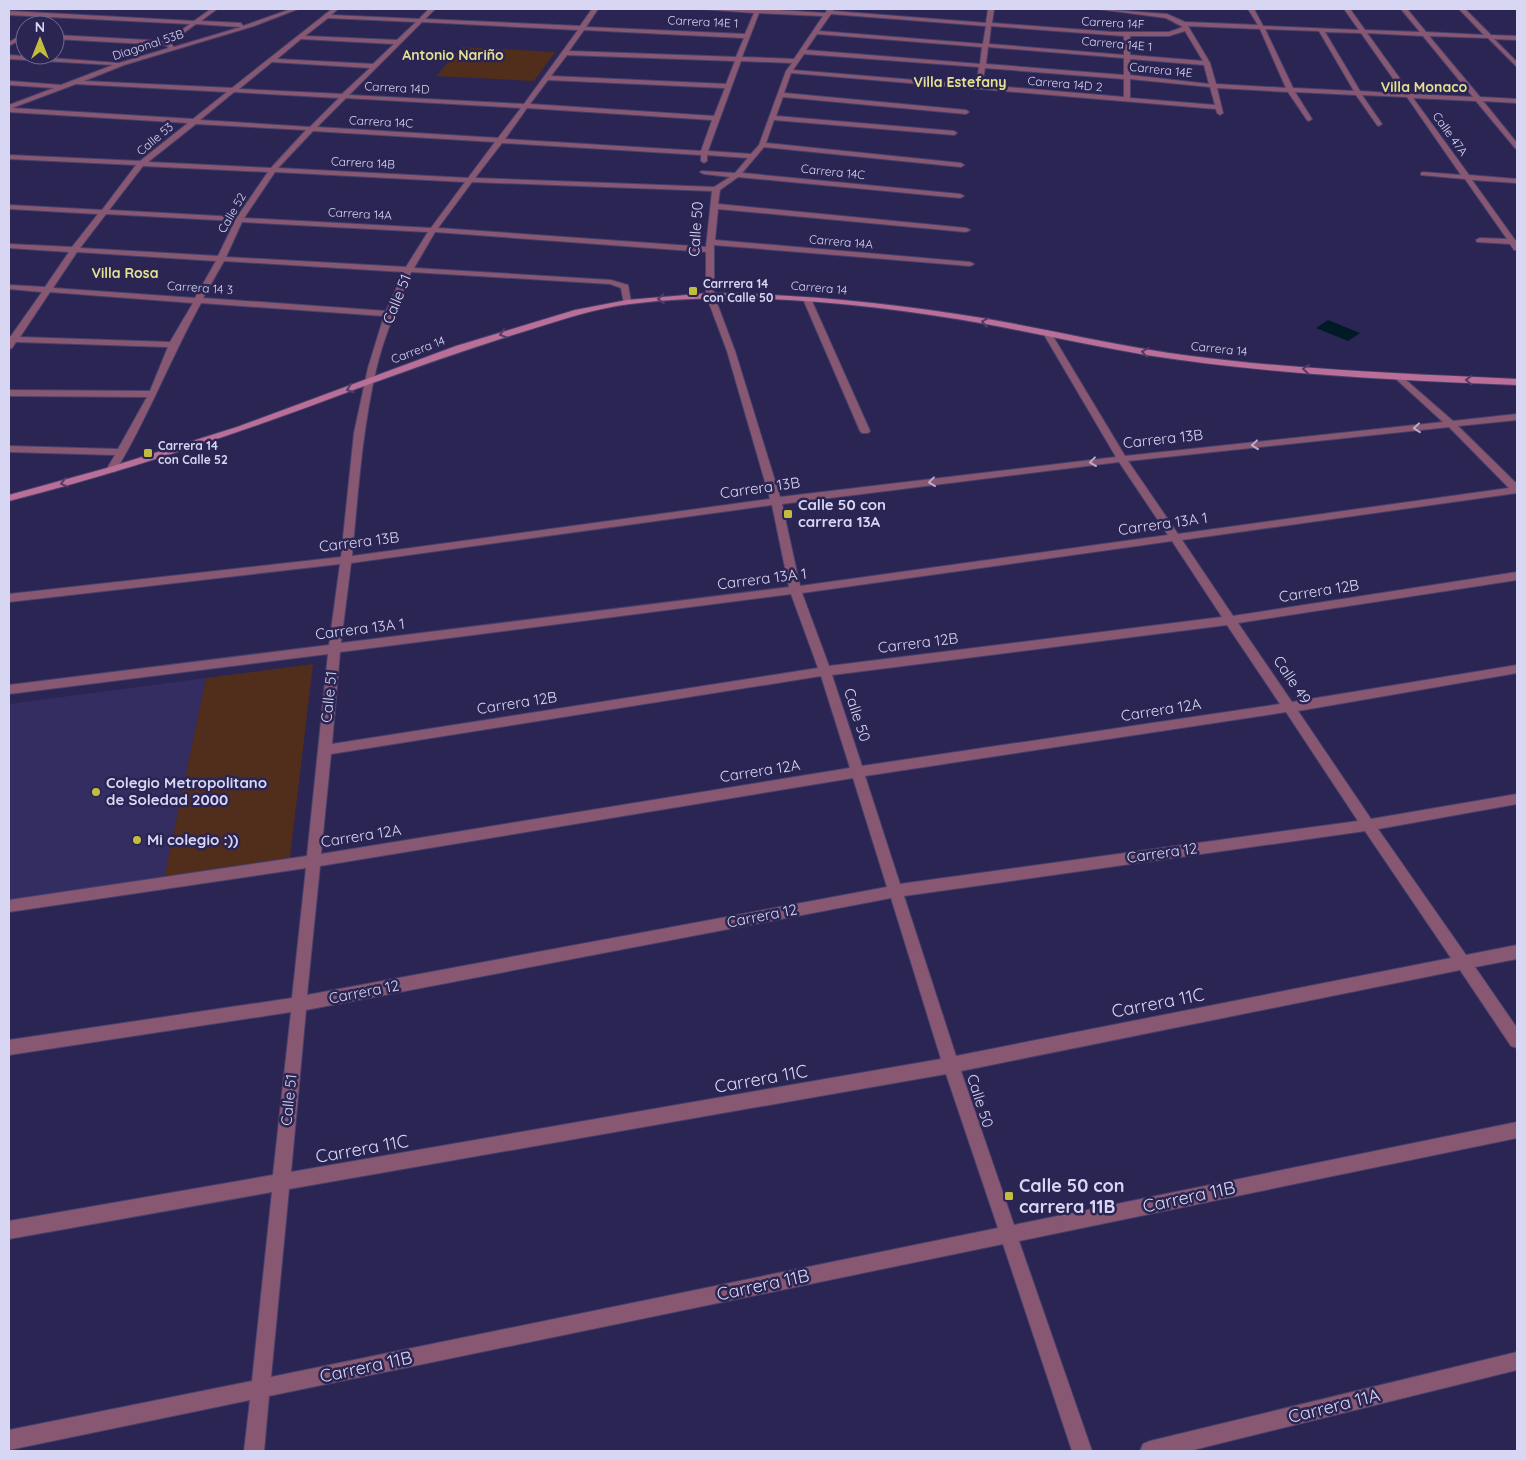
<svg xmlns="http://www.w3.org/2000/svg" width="1526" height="1460" font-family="Quicksand,sans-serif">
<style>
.built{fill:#342d62}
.green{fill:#512d1b}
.water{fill:#001b25}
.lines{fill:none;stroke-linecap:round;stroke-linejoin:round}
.minor-casing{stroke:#47416d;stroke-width:2}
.secondary-casing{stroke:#47416d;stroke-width:2}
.minor{fill:#885872;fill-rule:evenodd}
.secondary{fill:#ba6f98;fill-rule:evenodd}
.oneway{stroke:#563b68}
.oneway2{stroke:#bbabc6}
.poi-dot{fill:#c3bd3e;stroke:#2b2553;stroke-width:2}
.labels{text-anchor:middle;stroke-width:5;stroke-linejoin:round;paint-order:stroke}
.far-street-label{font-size:12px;fill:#d7d7f4;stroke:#2b2553}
.far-poi-label{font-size:12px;font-weight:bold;fill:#d7d7f4;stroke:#2b2553;text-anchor:start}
.far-neighbourhood-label{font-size:14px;font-weight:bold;fill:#e4e192;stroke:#2b2553}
.street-label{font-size:15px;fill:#d7d7f4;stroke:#2b2553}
.poi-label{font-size:15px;font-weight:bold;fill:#d7d7f4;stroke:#2b2553;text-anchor:start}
.near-street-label{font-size:18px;fill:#d7d7f4;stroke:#2b2553}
.near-poi-label{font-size:18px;font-weight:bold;fill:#d7d7f4;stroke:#2b2553;text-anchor:start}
</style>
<rect width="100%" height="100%" fill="#2b2553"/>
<polygon class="built" points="206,678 164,879 9,902 9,704"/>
<g class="green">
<polygon points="462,47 555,52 534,81 436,76"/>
<polygon points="313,664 290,858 164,879 206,678"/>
</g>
<polygon class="water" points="1328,320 1360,333 1348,341 1316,328"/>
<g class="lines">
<defs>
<g id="minor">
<path d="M211,9H217L201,21L241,23L243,26L291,9H298L254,26L124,65L84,81L232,88L332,9H338L331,15L419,19L429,9H435L425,19L580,26L592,9H598L586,27L745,34L754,13L702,9H761L825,13L828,9H834L833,11L986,23L988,9H994L992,23L1113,32H1169L1183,27L1166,18L1098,9L1167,14L1185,22L1258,25L1248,9H1254L1263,26L1359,30L1344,9H1350L1365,30L1420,32L1401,9H1407L1426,32L1484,35L1459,9H1465L1491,35L1517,36V40L1494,39L1517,62V67L1488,38L1429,36L1480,97L1517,99V103L1483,101L1517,143V149L1515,148L1476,101L1413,98L1469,175L1517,179V183L1472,180L1515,240H1517V250H1514L1510,244L1477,242L1476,240L1480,238L1507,239L1465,179L1421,175V173L1423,172L1461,175L1407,97L1362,95L1382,124L1379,126L1377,125L1356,95L1295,92L1312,119L1309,121L1307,120L1288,92L1217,88L1223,113L1220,115L1217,113L1216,109L791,73L784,93L966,110L969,112L966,114L783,97L776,116L954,131L957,133L954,135L774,120L766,143L961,163L964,165L961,167L764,147L742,173L960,194L964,196L960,198L738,177L720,190L718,204L966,228L970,230L966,232L718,209L715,240L970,262L974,264L970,266L714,245V295L735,351L780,497L1116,457L1043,333L1047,330L1051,333L1125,456L1443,422L1396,379L1394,377L1399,374L1453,421L1517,414V420L1458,426L1517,484V493L1182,540L1233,616L1517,572V580L1238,623L1292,702L1517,665V673L1298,711L1371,819L1517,794V804L1378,829L1466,955L1517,945V959L1475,967L1517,1028V1048L1511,1046L1460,970L961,1071L1014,1225L1517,1122V1138L1019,1241L1092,1451H1072L1003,1244L269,1396L264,1451H244L250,1400L9,1450V1430L252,1381L272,1192L9,1239V1221L273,1175L291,1012L9,1055V1040L292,998L306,868L9,912V900L307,856L328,654L9,694V685L329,645L340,564L9,602V594L341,557L354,433L368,368L384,316L201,303C170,359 148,418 115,472H107L106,470L115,455L9,452V446L118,449L147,397L9,396V390L150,391L168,347L16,342L12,348L9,349V336H11L42,292L9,289V285L45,287L69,252L9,248V244L72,247L98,214L9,209V205L102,210L136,165L9,159V155L140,161L188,123L9,112V105L54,88L9,85V81L61,85L113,65L9,59V55L119,63L169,48L165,45L55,39V35L166,41L190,24L9,15V11L194,21ZM759,13L823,16L794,59L742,57ZM831,14L986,26L983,44L819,31ZM328,18L416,22L397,40L305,36ZM422,22L578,30L524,104L349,95ZM196,24L241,27L174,47L170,43ZM991,26L1124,36V55L989,44ZM1188,26L1260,29L1286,88L1216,84L1210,63ZM1265,29L1319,31L1354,91L1293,88ZM584,30L744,38L736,57L569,51ZM1185,31L1203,61L1130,55V36H1169ZM1325,32L1361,33L1404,94L1360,91ZM1367,33L1423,36L1473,97L1411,94ZM817,34L982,47L980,64L806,50ZM301,39L394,44L373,64L277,59ZM988,47L1124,58V75L986,64ZM804,54L979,67L976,85L793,70ZM567,55L735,61L726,84L551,76ZM1130,59L1204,65L1209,84L1130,75ZM741,61L792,63L786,71L759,145L751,154L708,151ZM272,62L370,68L342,94L239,89ZM985,68L1124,79V97L982,85ZM1130,79L1210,87L1215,105L1130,98ZM548,80L725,88L714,116L530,104ZM76,84L227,92L193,119L12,108ZM234,92L339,98L310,127L200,120ZM346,98L521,108L498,138L317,127ZM527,108L712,120L701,151L505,139ZM196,124L306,130L271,168L148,162ZM313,131L495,142L468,178L278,168ZM502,143L701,155V161L704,163L707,161V155L748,158L735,173L702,171L700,172L704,174L730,177L714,187L475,178ZM143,166L268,172L237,217L109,210ZM275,172L465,182L431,228L244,218ZM472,182L712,191L706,247L438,228ZM106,214L235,221L218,256L80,248ZM242,222L428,232L406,267L226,257ZM435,232L706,252V295L727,351L770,499L352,556C358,493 362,431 376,370C384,336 398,304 411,272L610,284L621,288L624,304L631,302L628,285L611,280L414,268ZM77,252L216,261L195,298L53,288ZM224,261L404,272L386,311L203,298ZM50,292L193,303L170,342L20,337ZM1449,427L1509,488L1178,534L1128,461ZM1119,462L1168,535L800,586L782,504ZM772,505L789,587L341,643L351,563ZM1172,541L1222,617L829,666L802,593ZM791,594L818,668L332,744L340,652ZM1227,625L1280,704L862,766L832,675ZM821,676L850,768L321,854L331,754ZM1286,712L1358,821L900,884L865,776ZM853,778L887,887L307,995L320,866ZM1365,831L1451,958L956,1056L904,896ZM891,898L941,1059L291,1172L306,1010ZM946,1074L998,1228L271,1377L289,1189Z"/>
<polygon points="25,33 25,37 9,46 9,42"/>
<polygon points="804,297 811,299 870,431 868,433 862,433 860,431 803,299"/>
<polygon points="1517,1352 1517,1370 1189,1451 1140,1451 1143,1444 1150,1441"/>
</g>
<path id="secondary" d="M710,293C801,294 892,303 982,318C1052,330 1121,347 1191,356C1299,370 1408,374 1517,379V385C1394,380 1268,374 1146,355C1092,346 1039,334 986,324C871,304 746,290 630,304C597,308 564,319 532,329C473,347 414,368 356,389C242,432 127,471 9,501V495L107,468L237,427L456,346L575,310L627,300Z"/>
</defs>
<use href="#minor" class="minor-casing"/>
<use href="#secondary" class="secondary-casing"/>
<use href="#minor" class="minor"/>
<use href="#secondary" class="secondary"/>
</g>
<defs><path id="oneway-chevron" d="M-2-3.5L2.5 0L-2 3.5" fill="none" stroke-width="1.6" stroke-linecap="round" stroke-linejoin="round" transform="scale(1.25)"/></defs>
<g class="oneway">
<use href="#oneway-chevron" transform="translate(661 299) rotate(175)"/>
<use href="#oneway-chevron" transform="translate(985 322) rotate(-170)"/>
<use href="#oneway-chevron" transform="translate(503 334) rotate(163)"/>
<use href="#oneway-chevron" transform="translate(1145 352) rotate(-171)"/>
<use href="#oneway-chevron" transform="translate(1306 369) rotate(-175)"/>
<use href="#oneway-chevron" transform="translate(1469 380) rotate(-178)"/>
<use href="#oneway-chevron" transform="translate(350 389) rotate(160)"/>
<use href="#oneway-chevron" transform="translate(64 483) rotate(165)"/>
</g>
<g class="oneway2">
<use href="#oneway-chevron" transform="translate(1417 428) rotate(174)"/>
<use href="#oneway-chevron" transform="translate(1255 445) rotate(174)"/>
<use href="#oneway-chevron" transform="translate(1093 462) rotate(173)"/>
<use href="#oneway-chevron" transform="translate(932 482) rotate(173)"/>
</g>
<g class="poi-dot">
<rect x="688" y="286" width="10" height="10" rx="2.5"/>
<rect x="143" y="448" width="10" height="10" rx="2.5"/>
<rect x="783" y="509" width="10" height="10" rx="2.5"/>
<circle cx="96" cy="792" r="5"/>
<circle cx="137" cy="840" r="5"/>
<rect x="1004" y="1191" width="10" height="10" rx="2.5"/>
</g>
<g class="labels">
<g class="far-street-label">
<text transform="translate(703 22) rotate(3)" y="4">Carrera 14E 1</text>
<text transform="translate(1113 23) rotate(3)" y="4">Carrera 14F</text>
<text transform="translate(1117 44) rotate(5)" y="4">Carrera 14E 1</text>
<text transform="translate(148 45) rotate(-18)" y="4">Diagonal 53B</text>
<text transform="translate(1161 70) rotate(6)" y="4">Carrera 14E</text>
<text transform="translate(1065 84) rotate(5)" y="4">Carrera 14D 2</text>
<text transform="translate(397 88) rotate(3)" y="4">Carrera 14D</text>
<text transform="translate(381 122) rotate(3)" y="4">Carrera 14C</text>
<text transform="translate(1450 134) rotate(54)" y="4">Calle 47A</text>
<text transform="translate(155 139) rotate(-40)" y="4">Calle 53</text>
<text transform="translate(363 163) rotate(3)" y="4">Carrera 14B</text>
<text transform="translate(833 172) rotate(6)" y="4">Carrera 14C</text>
<text transform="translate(232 213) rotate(-60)" y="4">Calle 52</text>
<text transform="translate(360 214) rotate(3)" y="4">Carrera 14A</text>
<text transform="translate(841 242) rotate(5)" y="4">Carrera 14A</text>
<text transform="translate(200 288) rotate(4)" y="4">Carrera 14 3</text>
<text transform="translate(819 288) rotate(5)" y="4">Carrera 14</text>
<text transform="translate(1219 349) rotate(6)" y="4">Carrera 14</text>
<text transform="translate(418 350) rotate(-21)" y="4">Carrera 14</text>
</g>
<g class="far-poi-label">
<text x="703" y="288">Carrrera 14<tspan x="703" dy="14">con Calle 50</tspan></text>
<text x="158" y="450">Carrera 14<tspan x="158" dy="14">con Calle 52</tspan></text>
</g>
<g class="far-neighbourhood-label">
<text x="453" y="60">Antonio Nariño</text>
<text x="960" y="87">Villa Estefany</text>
<text x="1424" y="92">Villa Monaco</text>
<text x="125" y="278">Villa Rosa</text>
</g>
<g class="street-label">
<text transform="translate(696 229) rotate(-86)" y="5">Calle 50</text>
<text transform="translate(397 299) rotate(-68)" y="5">Calle 51</text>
<text transform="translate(1163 439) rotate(-6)" y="5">Carrera 13B</text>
<text transform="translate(760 488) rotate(-8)" y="5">Carrera 13B</text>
<text transform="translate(1163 524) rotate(-8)" y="5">Carrera 13A 1</text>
<text transform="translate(359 542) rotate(-7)" y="5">Carrera 13B</text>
<text transform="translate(762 579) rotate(-7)" y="5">Carrera 13A 1</text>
<text transform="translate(1319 591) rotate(-9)" y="5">Carrera 12B</text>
<text transform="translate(360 629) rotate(-7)" y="5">Carrera 13A 1</text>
<text transform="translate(918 643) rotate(-7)" y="5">Carrera 12B</text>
<text transform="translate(1292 680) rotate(56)" y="5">Calle 49</text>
<text transform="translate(329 697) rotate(-84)" y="5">Calle 51</text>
<text transform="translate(517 703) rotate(-9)" y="5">Carrera 12B</text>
<text transform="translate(1161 710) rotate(-9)" y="5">Carrera 12A</text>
<text transform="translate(857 715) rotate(72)" y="5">Calle 50</text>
<text transform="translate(760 771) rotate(-9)" y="5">Carrera 12A</text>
<text transform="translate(361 836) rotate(-9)" y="5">Carrera 12A</text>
<text transform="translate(1162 853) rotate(-8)" y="5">Carrera 12</text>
<text transform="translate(762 916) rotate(-11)" y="5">Carrera 12</text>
<text transform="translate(364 992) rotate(-11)" y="5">Carrera 12</text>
<text transform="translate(289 1100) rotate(-84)" y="5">Calle 51</text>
<text transform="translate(980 1101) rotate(72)" y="5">Calle 50</text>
</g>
<g class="poi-label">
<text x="798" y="510">Calle 50 con<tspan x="798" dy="17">carrera 13A</tspan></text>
<text x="106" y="788">Colegio Metropolitano<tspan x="106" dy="17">de Soledad 2000</tspan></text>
<text x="147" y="845">Mi colegio :))</text>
</g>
<g class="near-street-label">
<text transform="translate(1158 1003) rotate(-11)" y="6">Carrera 11C</text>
<text transform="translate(761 1079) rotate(-10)" y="6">Carrera 11C</text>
<text transform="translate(362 1149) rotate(-10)" y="6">Carrera 11C</text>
<text transform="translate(1189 1197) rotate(-12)" y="6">Carrera 11B</text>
<text transform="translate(763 1285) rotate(-12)" y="6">Carrera 11B</text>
<text transform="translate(366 1367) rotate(-12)" y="6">Carrera 11B</text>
<text transform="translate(1334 1406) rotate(-14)" y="6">Carrera 11A</text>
</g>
<g class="near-poi-label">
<text x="1019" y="1192">Calle 50 con<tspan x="1019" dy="21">carrera 11B</tspan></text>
</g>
</g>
<rect width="1526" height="1460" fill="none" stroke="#d7d7f4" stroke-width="20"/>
<g transform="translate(40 40)"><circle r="24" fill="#2b2553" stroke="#706c93"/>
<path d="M0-4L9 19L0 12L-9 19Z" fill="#c3bd3e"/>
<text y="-8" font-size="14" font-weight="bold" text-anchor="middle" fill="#d7d7f4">N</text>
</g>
</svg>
